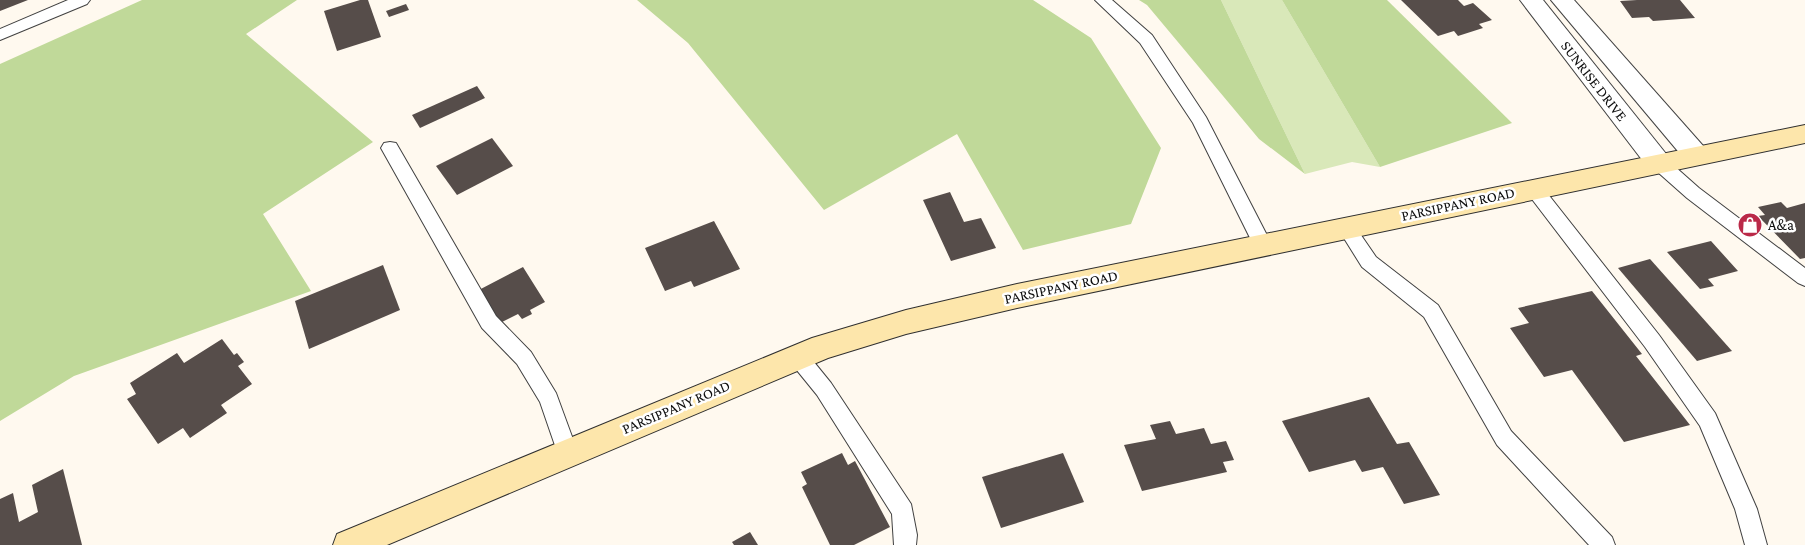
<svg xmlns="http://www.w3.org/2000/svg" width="1805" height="545" font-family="'Crimson Pro',serif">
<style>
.green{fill:#d9e8b9}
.forest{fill:#c0d999}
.building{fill:#564d4a}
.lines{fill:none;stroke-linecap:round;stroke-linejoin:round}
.lane-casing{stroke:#414141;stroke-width:2}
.street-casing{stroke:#414141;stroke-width:2}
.secondary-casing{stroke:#303030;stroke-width:2}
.lane{fill:#fff;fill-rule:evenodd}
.street{fill:#fff;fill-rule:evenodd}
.secondary{fill:#fde6ab;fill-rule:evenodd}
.labels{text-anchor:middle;stroke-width:5;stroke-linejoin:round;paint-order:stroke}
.street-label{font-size:15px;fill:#0e0e0e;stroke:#fff}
.poi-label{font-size:15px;fill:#0e0e0e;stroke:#fff;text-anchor:start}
</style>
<rect width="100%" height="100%" fill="#fff9ef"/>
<polygon class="green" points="1221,0 1282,0 1380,167 1352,162 1305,174"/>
<g class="forest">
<polygon points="142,0 297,0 246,34 373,142 263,214 311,291 74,376 0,421 0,64"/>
<polygon points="637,0 1033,0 1091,38 1161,148 1131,224 1023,250 957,134 824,210 688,43"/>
<polygon points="1139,0 1221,0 1305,174 1259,139 1147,5"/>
<polygon points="1282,0 1387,0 1512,123 1380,167"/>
</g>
<g class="building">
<polygon points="0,0 28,0 0,11"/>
<polygon points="360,0 368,0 381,37 337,51 324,11"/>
<polygon points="1401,0 1458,0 1464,6 1473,3 1492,20 1479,24 1483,28 1458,36 1454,31 1438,36"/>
<polygon points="1637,0 1680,0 1695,18 1653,21 1649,17 1632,18 1620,1"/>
<polygon points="406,4 409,10 389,17 386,11"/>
<polygon points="477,86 485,98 420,128 412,115"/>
<polygon points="492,138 513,166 457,195 436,166"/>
<polygon points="950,192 964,222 981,218 996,248 951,261 923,200"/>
<polygon points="1781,202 1787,208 1805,203 1805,258 1800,259 1758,216 1765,215 1758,207"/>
<polygon points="714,221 740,269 694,287 691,281 665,291 645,248"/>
<polygon points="1711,241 1738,271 1708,279 1714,286 1700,289 1667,252"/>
<polygon points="1650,259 1732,351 1697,361 1618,268"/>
<polygon points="383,265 400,310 309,349 295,301"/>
<polygon points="523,267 545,302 530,310 532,314 522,319 518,314 494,326 475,292"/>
<polygon points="1592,291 1642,354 1636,356 1690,425 1624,442 1572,370 1544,377 1510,328 1529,323 1518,308"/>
<polygon points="222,339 234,355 237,353 244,362 238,366 252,384 221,405 227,413 190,438 183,428 158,444 127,399 136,394 130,383 177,353 184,363"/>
<polygon points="1369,397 1397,444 1409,442 1440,495 1404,504 1383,467 1362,472 1355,460 1309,472 1282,421"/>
<polygon points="1170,421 1176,434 1204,428 1211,444 1226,441 1234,460 1223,462 1227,472 1142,491 1124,445 1156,439 1150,425"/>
<polygon points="842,453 848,465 855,461 890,527 854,545 830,545 802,487 807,484 801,472"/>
<polygon points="1063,453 1084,502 1001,528 982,477"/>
<polygon points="63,469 82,545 0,545 0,499 13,493 19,522 38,512 32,485"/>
<polygon points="750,532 758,545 734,545 732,542"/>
</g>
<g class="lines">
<defs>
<g id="lane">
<polygon points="68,0 90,0 87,4 0,40 0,29"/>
<polygon points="1095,0 1112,0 1152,35 1206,117 1272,245 1270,250 1263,252 1256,250 1193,123 1140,43"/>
<polygon points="390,142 396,143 496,316 531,352 556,393 578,453 574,460 567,463 560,460 540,402 517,364 482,328 381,148 384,143"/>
<polygon points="1658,155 1664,157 1699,188 1805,268 1805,286 1798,283 1687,198 1652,167 1649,162 1652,157"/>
<polygon points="1534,182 1540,184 1659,335 1715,413 1757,509 1767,545 1745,545 1735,509 1700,426 1645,347 1528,194 1525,189 1528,184"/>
<polygon points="1346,220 1352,222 1376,257 1438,305 1511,431 1612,537 1615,545 1589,545 1497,445 1424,317 1362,267 1337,227 1340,222"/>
<polygon points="798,348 805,351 831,383 911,504 917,535 916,545 894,545 892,514 817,395 791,363 788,357 791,351"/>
</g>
<g id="street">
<polygon points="1520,0 1543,0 1667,155 1671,162 1667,169 1658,172 1649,169"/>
<polygon points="1551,0 1574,0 1705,148 1709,155 1705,162 1696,164 1687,162"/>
</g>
<polygon id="secondary" points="1805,125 1805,143 1017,308 906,334 828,358 387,545 333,545 337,534 812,338 906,310 1017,284"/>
</defs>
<use href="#lane" class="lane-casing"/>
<use href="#street" class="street-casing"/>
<use href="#secondary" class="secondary-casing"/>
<use href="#lane" class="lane"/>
<use href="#street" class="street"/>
<use href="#secondary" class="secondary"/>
</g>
<defs>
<symbol id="shop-disc" viewBox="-11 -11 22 22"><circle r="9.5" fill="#ba2948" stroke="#fff"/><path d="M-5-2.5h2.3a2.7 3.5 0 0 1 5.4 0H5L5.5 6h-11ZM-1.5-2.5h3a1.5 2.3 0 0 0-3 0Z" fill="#fff"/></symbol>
</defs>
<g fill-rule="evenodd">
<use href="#shop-disc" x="1736" y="211" width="28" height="28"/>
</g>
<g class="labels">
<g class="street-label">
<text transform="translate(1594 81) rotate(52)" y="5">SUNRISE DRIVE</text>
<text transform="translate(1458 204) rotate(-12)" y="5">PARSIPPANY ROAD</text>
<text transform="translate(1061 287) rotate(-12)" y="5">PARSIPPANY ROAD</text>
<text transform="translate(676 407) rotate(-23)" y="5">PARSIPPANY ROAD</text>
</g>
<g class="poi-label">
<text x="1768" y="230">A&amp;a</text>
</g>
</g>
</svg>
